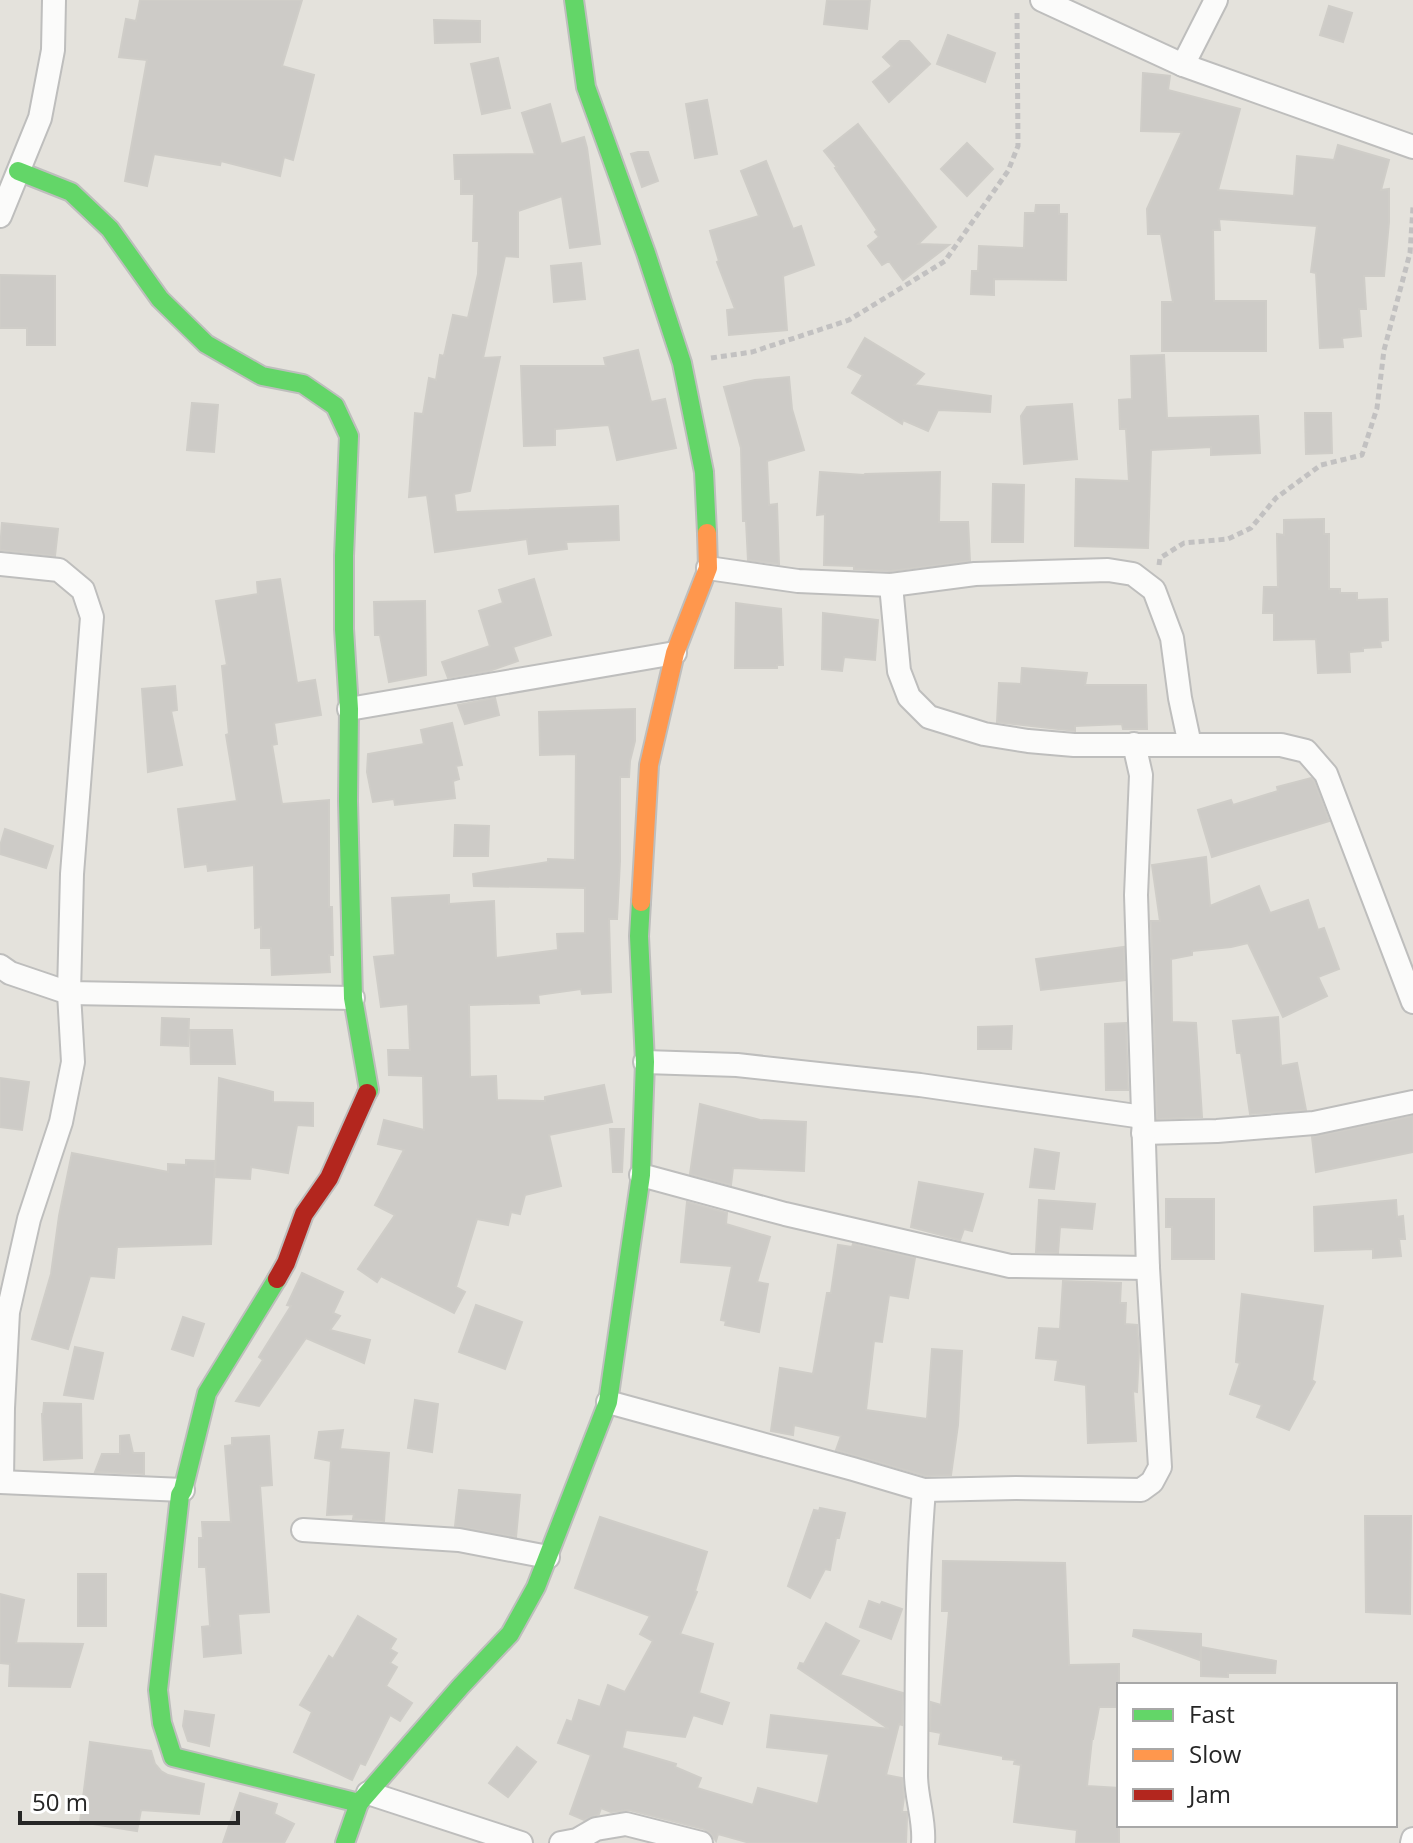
<svg xmlns="http://www.w3.org/2000/svg" width="1413" height="1843" font-family="'Open Sans',sans-serif">
<style>
.building{fill:#cdcbc7;stroke:#cfcdc8;stroke-width:2}
.lines{fill:none;stroke-linecap:round;stroke-linejoin:round}
.street-casing{stroke:#bebebd;stroke-width:26}
.fast-casing{stroke:#bebebd;stroke-width:22}
.slow-casing{stroke:#bebebd;stroke-width:22}
.jam-casing{stroke:#bebebd;stroke-width:22}
.path{stroke:#c2c1c1;stroke-width:5;stroke-dasharray:6 4;stroke-linecap:butt}
.street{stroke:#fbfbfa;stroke-width:22}
.fast{stroke:#63d668;stroke-width:18}
.slow{stroke:#ff974d;stroke-width:18}
.jam{stroke:#b3261e;stroke-width:18}
</style>
<rect width="100%" height="100%" fill="#e4e2dc"/>
<g class="building">
<polygon points="140,0 302,0 282,66 314,75 293,160 284,157 280,176 221,161 220,165 154,154 147,186 125,181 147,60 119,57 126,19 136,21"/>
<polygon points="827,0 870,0 867,29 824,24"/>
<polygon points="1329,6 1352,13 1343,42 1320,35"/>
<polygon points="434,20 480,21 480,42 435,43"/>
<polygon points="948,35 995,53 985,82 937,64"/>
<polygon points="900,41 909,41 930,64 889,102 873,82 892,66 883,57"/>
<polygon points="498,58 510,108 482,114 471,64"/>
<polygon points="1143,73 1170,76 1168,90 1240,109 1218,190 1294,196 1297,156 1334,160 1338,145 1389,160 1381,190 1389,189 1389,222 1384,276 1364,276 1366,309 1359,309 1361,336 1342,338 1343,347 1320,348 1316,273 1311,272 1317,226 1219,219 1220,230 1213,230 1214,301 1266,301 1266,351 1162,351 1162,302 1173,302 1161,234 1148,234 1147,209 1182,132 1141,131"/>
<polygon points="707,100 717,154 695,158 686,104"/>
<polygon points="550,104 561,144 584,137 587,148 600,244 570,248 562,196 518,211 518,257 505,256 483,358 500,357 470,491 454,494 456,512 618,506 619,540 566,542 567,549 529,554 527,539 435,552 427,495 409,497 415,413 423,414 429,378 436,380 440,355 444,356 453,315 468,318 478,274 479,241 473,241 474,194 461,194 461,179 455,179 454,155 535,154 522,113"/>
<polygon points="858,124 936,227 918,244 949,245 903,280 889,261 882,265 868,246 879,237 875,232 877,230 835,168 837,167 824,151"/>
<polygon points="967,143 993,169 967,196 941,169"/>
<polygon points="638,152 648,152 658,181 642,187 631,154"/>
<polygon points="766,161 793,229 801,226 814,265 783,276 787,330 729,335 727,310 735,309 717,262 719,261 710,231 759,216 741,171"/>
<polygon points="1036,205 1059,205 1059,214 1067,214 1066,280 994,279 994,295 971,294 972,271 978,271 979,246 1024,248 1025,213 1035,213"/>
<polygon points="581,263 585,299 554,302 551,266"/>
<polygon points="0,275 55,276 55,345 27,345 27,328 0,328"/>
<polygon points="865,338 924,374 914,385 991,396 990,412 938,410 928,431 903,420 902,424 852,393 863,375 848,367"/>
<polygon points="638,350 651,402 665,399 676,448 617,460 609,425 555,429 555,445 524,446 521,366 606,366 604,358"/>
<polygon points="1164,355 1167,418 1258,416 1260,453 1211,455 1211,447 1151,450 1148,548 1075,546 1076,479 1129,481 1126,429 1120,429 1119,400 1132,399 1131,356"/>
<polygon points="789,377 792,409 804,450 767,461 769,505 777,504 779,564 748,560 746,521 743,521 741,448 724,387 755,380"/>
<polygon points="192,403 218,405 214,452 187,450"/>
<polygon points="1072,404 1077,459 1024,464 1021,416 1027,407"/>
<polygon points="1305,413 1331,413 1332,453 1306,454"/>
<polygon points="820,472 864,475 865,474 940,472 939,522 968,522 970,561 890,571 854,569 854,566 824,565 825,514 817,515"/>
<polygon points="993,484 1024,485 1023,542 992,542"/>
<polygon points="1324,519 1324,534 1329,534 1329,589 1340,589 1340,593 1357,593 1357,600 1387,599 1388,640 1380,641 1381,647 1363,648 1363,651 1349,652 1350,672 1318,673 1316,639 1274,640 1274,613 1263,613 1264,587 1278,587 1277,534 1284,535 1284,520"/>
<polygon points="2,523 58,529 55,556 0,550"/>
<polygon points="280,579 297,683 315,680 321,715 274,723 277,744 272,745 282,804 329,800 329,907 332,907 333,955 329,955 330,972 272,975 271,948 261,948 261,927 255,928 254,865 208,871 207,864 185,867 178,809 237,801 226,735 229,734 222,666 227,665 216,601 258,594 257,582"/>
<polygon points="534,579 551,635 513,647 518,661 489,671 448,678 442,662 490,646 479,611 503,603 499,590"/>
<polygon points="425,601 426,675 389,682 380,635 375,635 374,602"/>
<polygon points="736,603 781,609 783,665 777,665 777,668 735,668"/>
<polygon points="823,613 878,620 875,660 844,657 842,671 822,669"/>
<polygon points="1022,668 1087,673 1085,685 1146,685 1147,729 1123,729 1122,724 1075,726 1075,731 997,722 999,683 1021,684"/>
<polygon points="175,686 177,710 171,711 182,765 148,772 142,689"/>
<polygon points="495,698 499,715 465,724 458,705"/>
<polygon points="635,709 635,741 630,761 629,777 620,777 620,861 617,919 609,919 611,992 582,994 581,989 538,995 539,1003 469,1005 470,1077 496,1076 497,1100 545,1101 545,1097 604,1085 612,1122 549,1135 561,1186 525,1195 520,1214 511,1212 508,1225 477,1219 456,1287 465,1292 454,1313 381,1276 377,1282 358,1269 395,1215 375,1205 404,1150 378,1144 384,1120 424,1130 423,1076 389,1075 388,1050 410,1050 408,1004 381,1007 374,957 395,955 392,898 449,895 449,904 494,901 496,958 558,950 557,934 585,933 585,888 474,886 473,874 548,862 548,859 575,860 576,754 540,755 539,712"/>
<polygon points="452,723 462,765 456,766 459,779 453,781 455,798 395,805 394,799 373,802 367,772 368,754 424,744 421,730"/>
<polygon points="1311,778 1314,781 1329,821 1212,857 1198,810 1231,800 1233,805 1278,791 1277,787"/>
<polygon points="455,825 489,826 488,856 454,856"/>
<polygon points="5,829 53,846 46,868 0,854 0,846"/>
<polygon points="1206,857 1210,906 1259,886 1270,913 1308,900 1318,930 1324,928 1339,969 1318,977 1327,996 1283,1017 1248,943 1231,947 1192,951 1192,955 1171,959 1172,1022 1196,1023 1202,1117 1157,1119 1151,921 1160,921 1152,865"/>
<polygon points="1124,947 1125,980 1041,990 1036,959"/>
<polygon points="1278,1017 1281,1066 1297,1063 1306,1110 1250,1114 1241,1053 1237,1053 1233,1021"/>
<polygon points="162,1018 189,1019 188,1046 161,1045"/>
<polygon points="1126,1023 1128,1090 1106,1090 1105,1024"/>
<polygon points="1012,1026 1011,1049 978,1049 978,1027"/>
<polygon points="190,1030 232,1030 235,1064 191,1064"/>
<polygon points="0,1078 29,1082 22,1130 0,1127"/>
<polygon points="219,1078 273,1092 273,1102 313,1103 313,1126 297,1125 288,1173 251,1167 250,1179 215,1177"/>
<polygon points="700,1104 760,1120 806,1122 804,1171 733,1168 731,1185 690,1174"/>
<polygon points="1413,1116 1413,1152 1316,1172 1312,1137"/>
<polygon points="610,1129 624,1129 622,1172 613,1172"/>
<polygon points="1035,1149 1059,1153 1054,1189 1030,1187"/>
<polygon points="72,1153 168,1172 168,1164 186,1165 186,1160 215,1161 211,1244 117,1247 114,1278 90,1276 68,1349 32,1339 51,1274 59,1216"/>
<polygon points="919,1182 983,1194 972,1231 964,1229 960,1240 911,1227"/>
<polygon points="1166,1199 1214,1199 1214,1259 1172,1259 1172,1227 1166,1227"/>
<polygon points="1039,1200 1095,1204 1092,1229 1060,1227 1058,1253 1036,1252"/>
<polygon points="1396,1200 1397,1217 1403,1216 1405,1239 1399,1239 1401,1256 1373,1258 1373,1249 1315,1251 1314,1207"/>
<polygon points="687,1202 727,1213 726,1224 770,1237 757,1282 768,1284 759,1332 725,1325 726,1321 721,1320 732,1266 681,1262"/>
<polygon points="853,1244 915,1258 908,1298 889,1295 882,1342 874,1341 866,1410 927,1419 932,1349 962,1351 958,1425 951,1475 926,1476 836,1450 841,1436 794,1425 793,1435 771,1431 780,1368 813,1374 827,1293 831,1293 838,1245 852,1247"/>
<polygon points="302,1273 343,1292 333,1313 340,1316 330,1330 370,1340 364,1363 306,1338 259,1406 236,1401 263,1360 259,1357 291,1306 287,1305"/>
<polygon points="1063,1281 1121,1283 1120,1303 1126,1303 1125,1324 1137,1325 1139,1351 1137,1392 1133,1391 1136,1441 1088,1443 1086,1385 1055,1380 1058,1360 1036,1358 1039,1328 1060,1329"/>
<polygon points="1242,1294 1323,1306 1312,1380 1315,1382 1289,1430 1257,1417 1262,1405 1230,1394 1240,1363 1236,1362"/>
<polygon points="476,1305 522,1322 505,1369 459,1352"/>
<polygon points="183,1317 204,1324 193,1356 172,1349"/>
<polygon points="75,1347 103,1353 93,1399 64,1395"/>
<polygon points="415,1400 438,1404 432,1452 408,1448"/>
<polygon points="44,1403 81,1404 82,1458 44,1460 42,1414 43,1414"/>
<polygon points="343,1430 340,1449 389,1453 384,1521 353,1519 354,1514 327,1515 331,1461 315,1458 319,1432"/>
<polygon points="129,1435 133,1453 144,1453 144,1474 95,1472 102,1454 120,1454 120,1436"/>
<polygon points="269,1436 272,1485 260,1486 269,1612 238,1614 241,1653 204,1657 202,1627 210,1626 206,1567 199,1567 199,1538 203,1538 202,1522 231,1522 225,1446 232,1445 232,1438"/>
<polygon points="459,1490 520,1495 516,1537 455,1526"/>
<polygon points="820,1508 845,1513 839,1538 836,1538 830,1570 825,1569 810,1598 788,1586 814,1510 819,1511"/>
<polygon points="1365,1516 1411,1516 1410,1614 1366,1612"/>
<polygon points="600,1517 707,1552 695,1591 697,1592 680,1634 713,1644 699,1693 729,1703 722,1724 693,1715 685,1737 626,1730 622,1748 676,1764 675,1767 701,1778 697,1788 753,1805 758,1788 818,1804 829,1754 767,1747 771,1715 889,1729 798,1668 800,1663 804,1664 826,1623 859,1641 840,1675 903,1693 902,1725 899,1724 886,1775 902,1778 904,1797 902,1812 907,1812 907,1817 906,1843 750,1843 718,1834 716,1841 711,1834 704,1829 629,1810 611,1812 601,1808 599,1814 584,1820 570,1814 591,1755 558,1743 567,1720 572,1722 579,1700 600,1707 608,1685 625,1692 653,1641 640,1634 650,1616 575,1588"/>
<polygon points="943,1561 1065,1563 1069,1665 1119,1664 1119,1707 1099,1707 1093,1739 1092,1739 1087,1786 1119,1788 1119,1843 1076,1843 1077,1830 1014,1822 1021,1765 1014,1764 1015,1760 1003,1759 1003,1756 939,1744 941,1733 930,1731 931,1702 941,1705 949,1611 942,1611"/>
<rect x="78" y="1574" width="28" height="52"/>
<polygon points="0,1594 24,1600 16,1643 83,1644 70,1687 9,1686 10,1664 0,1663"/>
<polygon points="869,1601 880,1605 882,1602 902,1609 891,1639 860,1627"/>
<polygon points="358,1616 396,1639 390,1649 397,1653 390,1663 397,1667 386,1686 412,1703 400,1721 390,1715 365,1765 360,1763 352,1780 294,1752 312,1712 300,1705 329,1656 333,1659"/>
<polygon points="1134,1630 1201,1634 1201,1647 1276,1661 1275,1673 1228,1673 1228,1677 1201,1676 1201,1647 1200,1660 1133,1636"/>
<polygon points="185,1711 214,1715 209,1746 188,1741 183,1726"/>
<polygon points="90,1742 151,1751 155,1764 161,1771 168,1775 204,1784 199,1814 141,1810 137,1831 80,1822"/>
<polygon points="517,1747 536,1762 508,1797 489,1783"/>
<polygon points="240,1793 277,1804 274,1814 294,1824 284,1843 223,1843"/>
</g>
<g class="lines">
<defs>
<g id="street">
<polyline points="1042,0 1183,65 1413,147"/>
<polyline points="1183,65 1216,0"/>
<polyline points="0,216 40,118 53,50 54,0"/>
<polyline points="0,564 59,570 83,590 92,617 72,874 69,993 73,1062 61,1122 29,1219 8,1312 3,1408 2,1481"/>
<polyline points="708,568 798,581 891,585 975,574 1108,570 1133,574 1154,590 1172,638 1180,698 1190,745"/>
<polyline points="891,585 899,671 909,697 929,717 984,734 1028,741 1074,745 1281,745 1306,751 1326,774 1413,1002"/>
<polyline points="349,709 675,653"/>
<polyline points="0,966 10,973 69,993 353,998"/>
<polyline points="645,1062 737,1065 920,1085 1143,1117"/>
<polyline points="1143,1133 1217,1131 1314,1123 1413,1102"/>
<polyline points="641,1175 785,1214 1010,1266 1148,1268"/>
<polyline points="608,1402 853,1469 924,1490 1016,1488 1141,1490 1152,1482 1160,1467 1148,1268 1136,895 1141,775 1134,744"/>
<polyline points="0,1482 183,1490"/>
<polyline points="303,1530 459,1540 548,1557"/>
<polyline points="368,1793 521,1843"/>
<polyline points="561,1843 577,1840 596,1829 626,1824 701,1843"/>
<path d="M923,1843C925,1820 916,1798 916,1775C917,1680 916,1585 924,1490"/>
<polyline points="1412,1843 1413,1839"/>
</g>
<g id="fast">
<polyline points="574,0 586,87 646,253 682,363 704,472 707,533"/>
<polyline points="18,171 71,192 110,229 160,299 206,344 262,376 303,384 335,406 349,436 344,556 344,629 349,709 348,801 353,998 369,1090 367,1093"/>
<polyline points="277,1279 207,1393 183,1490 180,1495 158,1690 162,1723 173,1757 359,1803"/>
<polyline points="345,1843 359,1803 461,1686 510,1634 536,1587 608,1402 641,1175 645,1062 639,936 641,902"/>
</g>
<polyline id="slow" points="641,902 649,765 675,653 708,568 707,533"/>
<polyline id="jam" points="277,1279 286,1263 304,1214 329,1178 367,1093"/>
</defs>
<use href="#street" class="street-casing"/>
<use href="#fast" class="fast-casing"/>
<use href="#slow" class="slow-casing"/>
<use href="#jam" class="jam-casing"/>
<g class="path">
<polyline points="711,358 752,352 849,320 945,261 1008,171 1018,146 1017,9"/>
<polyline points="1159,565 1160,558 1184,543 1228,539 1251,528 1276,498 1321,465 1362,455 1377,408 1384,350 1410,253 1413,207"/>
</g>
<use href="#street" class="street"/>
<use href="#fast" class="fast"/>
<use href="#slow" class="slow"/>
<use href="#jam" class="jam"/>
</g>
<rect x="1117" y="1683" width="280" height="144" fill="#ffffff" stroke="#a8a8a8" stroke-width="2"/>
<rect x="1133" y="1709" width="40" height="12" fill="#63d668" stroke="#a8a8a8" stroke-width="2"/>
<text x="1189" y="1723" font-size="24" fill="#262626">Fast</text>
<rect x="1133" y="1749" width="40" height="12" fill="#ff974d" stroke="#a8a8a8" stroke-width="2"/>
<text x="1189" y="1763" font-size="24" fill="#262626">Slow</text>
<rect x="1133" y="1789" width="40" height="12" fill="#b3261e" stroke="#a8a8a8" stroke-width="2"/>
<text x="1189" y="1803" font-size="24" fill="#262626">Jam</text>
<path d="M20 1811v12h218v-12" fill="none" stroke="#262626" stroke-width="4"/>
<text x="32" y="1811" font-size="24" fill="#262626" stroke="#ffffff" stroke-width="6" paint-order="stroke">50 m</text>
</svg>
